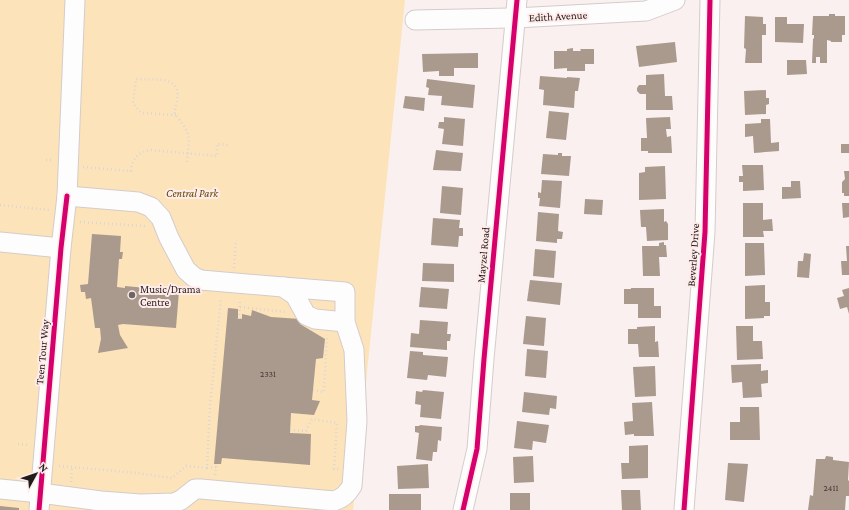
<svg xmlns="http://www.w3.org/2000/svg" width="849" height="510" font-family="'Crimson Pro',serif">
<style>
.green{fill:#fce3b9}
.building{fill:#aa998d}
.lines{fill:none;stroke-linecap:round;stroke-linejoin:round}
.minor-casing{stroke:#d4cccb;stroke-width:21}
.path{stroke:#dad6d6;stroke-width:2.5;stroke-dasharray:1 3;stroke-linecap:butt}
.minor{stroke:#fefdfd;stroke-width:19}
.cycleway-casing{stroke:#ffecea;stroke-width:8}
.cycleway{stroke:#d6006c;stroke-width:5}
.poi-dot{fill:#6d6665;stroke:#ffecea;stroke-width:1.5}
.labels{text-anchor:middle;stroke-width:4;stroke-linejoin:round;paint-order:stroke}
.number-label{font-size:9px;fill:#433a37}
.street-label{font-size:11px;fill:#211b1a;stroke:#ffecea}
.park-label{font-size:11px;font-style:italic;fill:#604600;stroke:#ffecea}
.poi-label{font-size:11px;fill:#211b1a;stroke:#ffecea;text-anchor:start}
</style>
<rect width="100%" height="100%" fill="#faf0ef"/>
<polygon class="green" points="0,0 405,0 353,510 0,510"/>
<g class="building">
<polygon points="829,14 835,14 835,16 845,16 845,35 842,35 842,42 831,42 831,41 827,40 827,63 820,63 820,57 816,57 816,63 812,63 813,39 814,38 814,35 812,35 813,16 829,16"/>
<polygon points="745,16 763,17 763,24 766,24 766,35 762,35 762,63 745,63 746,49 744,48"/>
<polygon points="775,17 787,17 787,24 804,24 803,43 775,42"/>
<polygon points="675,42 677,62 639,67 636,46"/>
<polygon points="573,48 573,51 581,51 580,49 594,49 594,64 585,64 585,71 567,71 567,68 554,69 554,51 567,51 567,49"/>
<polygon points="478,53 478,68 454,68 454,76 439,76 439,71 423,72 422,54"/>
<polygon points="787,60 806,60 807,74 787,75"/>
<polygon points="664,74 665,96 672,96 673,110 646,110 646,94 640,94 637,91 637,88 639,85 646,85 646,75"/>
<polygon points="540,76 567,78 567,77 580,78 578,91 575,91 574,108 543,105 544,90 539,89"/>
<polygon points="427,79 475,85 473,108 441,105 442,96 428,95 429,88 426,87"/>
<polygon points="766,90 766,98 769,98 769,104 766,105 766,114 745,115 744,91"/>
<polygon points="405,96 425,98 424,111 403,108"/>
<polygon points="549,111 569,113 566,140 546,138"/>
<polygon points="444,117 465,119 463,146 442,144 444,129 438,128 439,122 444,122"/>
<polygon points="670,117 671,129 666,129 667,137 671,136 672,153 648,153 648,151 641,151 641,138 647,138 646,118"/>
<polygon points="761,119 770,119 771,143 779,142 779,151 754,153 753,136 745,137 745,124 761,123"/>
<rect x="841" y="144" width="8" height="9"/>
<polygon points="436,150 463,153 461,171 433,170"/>
<polygon points="558,153 562,153 562,156 571,156 569,176 541,174 543,154 558,155"/>
<polygon points="742,165 763,165 764,190 743,191 743,182 739,182 739,176 743,176"/>
<polygon points="665,166 666,199 639,200 639,173 645,172 645,167"/>
<polygon points="844,171 849,171 849,196 844,196 844,193 842,193 842,182 845,179"/>
<polygon points="542,180 562,181 560,208 539,206 540,198 538,198 538,192 541,193"/>
<polygon points="791,181 800,181 801,198 782,199 782,187 791,187"/>
<polygon points="442,186 463,188 461,215 440,213"/>
<polygon points="585,199 603,200 602,215 584,214"/>
<polygon points="743,203 763,203 763,220 772,219 773,231 763,231 764,237 743,237"/>
<polygon points="842,203 849,203 849,217 843,218"/>
<polygon points="664,209 664,222 666,221 668,224 668,240 647,241 646,227 641,227 640,210"/>
<polygon points="538,212 559,214 558,231 563,232 562,239 557,239 557,243 536,241"/>
<polygon points="433,218 460,220 459,228 463,228 463,236 459,236 458,247 431,245"/>
<polygon points="92,234 121,236 120,252 123,252 122,259 119,259 117,287 125,288 125,286 179,291 176,328 123,324 118,325 120,335 128,348 98,353 101,339 100,328 95,328 91,298 86,299 85,292 81,292 80,285 88,284"/>
<polygon points="664,242 664,245 666,245 667,257 659,257 660,276 643,276 642,246 659,246 659,243"/>
<polygon points="745,243 764,243 765,275 745,276"/>
<polygon points="846,246 849,246 849,275 842,275 841,261 847,261"/>
<polygon points="535,249 556,251 554,278 533,276"/>
<polygon points="804,253 811,254 809,278 797,277 798,261 803,261"/>
<polygon points="423,263 454,264 454,282 422,281"/>
<polygon points="530,280 562,283 560,305 527,301"/>
<polygon points="765,285 765,302 770,302 770,316 764,316 764,318 745,319 745,286"/>
<polygon points="421,287 449,289 447,309 419,307"/>
<polygon points="631,288 654,288 654,306 661,306 661,318 638,318 638,304 624,304 624,289 631,289"/>
<polygon points="849,288 849,314 847,307 840,309 837,298 844,296 842,290"/>
<polygon points="228,308 238,309 238,318 242,319 242,314 251,316 252,310 271,317 300,319 300,324 325,339 323,358 316,359 312,400 320,401 314,415 291,413 290,433 311,434 310,465 222,458 221,464 214,464"/>
<polygon points="526,316 546,318 544,346 523,344"/>
<polygon points="420,320 448,322 447,334 451,334 450,341 447,341 447,350 410,347 411,333 419,334"/>
<polygon points="655,326 655,342 658,341 659,357 639,357 638,344 628,344 628,329 637,329 637,327"/>
<polygon points="736,326 753,326 753,341 762,341 763,359 737,360"/>
<polygon points="527,349 548,351 546,378 525,376"/>
<polygon points="410,351 423,352 423,355 448,357 446,377 428,375 427,380 407,378"/>
<polygon points="761,364 761,371 768,370 768,383 761,384 762,397 743,398 742,382 732,383 731,365"/>
<polygon points="655,366 656,396 635,397 633,367"/>
<polygon points="423,390 444,392 441,419 420,417 421,405 415,404 416,391 422,392"/>
<polygon points="524,392 557,396 556,409 550,408 549,415 522,412"/>
<polygon points="652,402 654,436 634,436 634,434 625,435 624,422 633,421 632,403"/>
<polygon points="740,407 759,407 760,440 730,440 730,422 740,422"/>
<polygon points="517,421 549,425 546,443 533,441 532,450 514,448"/>
<polygon points="420,425 442,427 441,441 438,440 437,452 433,452 432,461 416,459 419,433 415,432 415,426 419,426"/>
<polygon points="648,445 648,478 622,479 621,463 629,463 629,446"/>
<polygon points="533,456 534,482 514,483 513,457"/>
<polygon points="826,456 833,457 833,460 849,462 848,480 849,481 849,496 846,496 845,510 808,510 810,495 813,496 816,459 825,459"/>
<polygon points="728,463 748,464 744,502 725,500"/>
<polygon points="428,464 429,488 398,489 397,466"/>
<polygon points="621,490 640,490 641,510 622,510"/>
<rect x="510" y="493" width="20" height="17"/>
<rect x="389" y="494" width="32" height="16"/>
<polygon points="0,506 19,508 19,510 0,510"/>
</g>
<g class="lines">
<defs>
<g id="minor">
<polyline points="415,20 515,18 646,11 675,0"/>
<polyline points="67,196 138,202 151,207 161,218 169,238 186,270 194,277 201,280 283,287 295,295 306,315 315,319 345,322"/>
<polyline points="0,242 61,248"/>
<path d="M0,489L40,493L101,501L140,504L174,503L181,500L195,489H201L334,501C343,498 347,494 352,486L357,421L354,350L345,322V292L283,287"/>
<polyline points="39,510 61,248 67,196 75,0"/>
<polyline points="463,510 477,449 484,359 517,0"/>
<polyline points="684,510 705,232 710,0"/>
</g>
</defs>
<use href="#minor" class="minor-casing"/>
<g class="path">
<path d="M176,115L143,113L138,110L133,103L136,79C162,80 187,75 174,112C179,119 185,126 188,134C190,142 187,155 187,163"/>
<polyline points="46,160 53,160"/>
<path d="M83,167L131,171C132,159 138,152 150,150L217,156V144L229,145"/>
<polyline points="0,205 50,210"/>
<polyline points="80,222 146,226"/>
<polyline points="234,268 236,240"/>
<polyline points="240,307 285,312"/>
<polyline points="239,319 240,299"/>
<polyline points="313,390 324,392 327,335"/>
<polyline points="290,430 306,431 312,419 337,423 334,469 338,469"/>
<polyline points="18,444 29,445"/>
<polyline points="59,466 137,473 172,478 186,466 207,468"/>
<polyline points="216,467 207,468 210,405 221,298"/>
<polyline points="215,475 217,464"/>
<polyline points="71,482 72,467"/>
</g>
<use href="#minor" class="minor"/>
<defs>
<g id="cycleway">
<polyline points="39,510 61,248 67,196"/>
<polyline points="463,510 477,449 484,359 517,0"/>
<polyline points="684,510 705,232 710,0"/>
</g>
</defs>
<use href="#cycleway" class="cycleway-casing"/>
<use href="#cycleway" class="cycleway"/>
</g>
<circle class="poi-dot" cx="132" cy="295" r="4"/>
<g class="labels">
<g class="number-label">
<text x="268" y="377">2331</text>
<text x="831" y="491">2411</text>
</g>
<g class="street-label">
<text transform="translate(558 16) rotate(-3)" y="4">Edith Avenue</text>
<text transform="translate(483 255) rotate(-85)" y="4">Mayzel Road</text>
<text transform="translate(693 255) rotate(-86)" y="4">Beverley Drive</text>
<text transform="translate(42 352) rotate(-85)" y="4">Teen Tour Way</text>
</g>
<g class="park-label">
<text x="192" y="197">Central Park</text>
</g>
<g class="poi-label">
<text x="140" y="293">Music/Drama<tspan x="140" dy="13">Centre</tspan></text>
</g>
</g>
<g transform="translate(36 474) rotate(50)" stroke="#ffecea" stroke-width="3" paint-order="stroke">
<path d="M0-3L7 15L0 10L-7 15Z" fill="#211b1a"/>
<text y="-6" font-size="11" font-weight="bold" text-anchor="middle" fill="#211b1a">N</text>
</g>
</svg>
